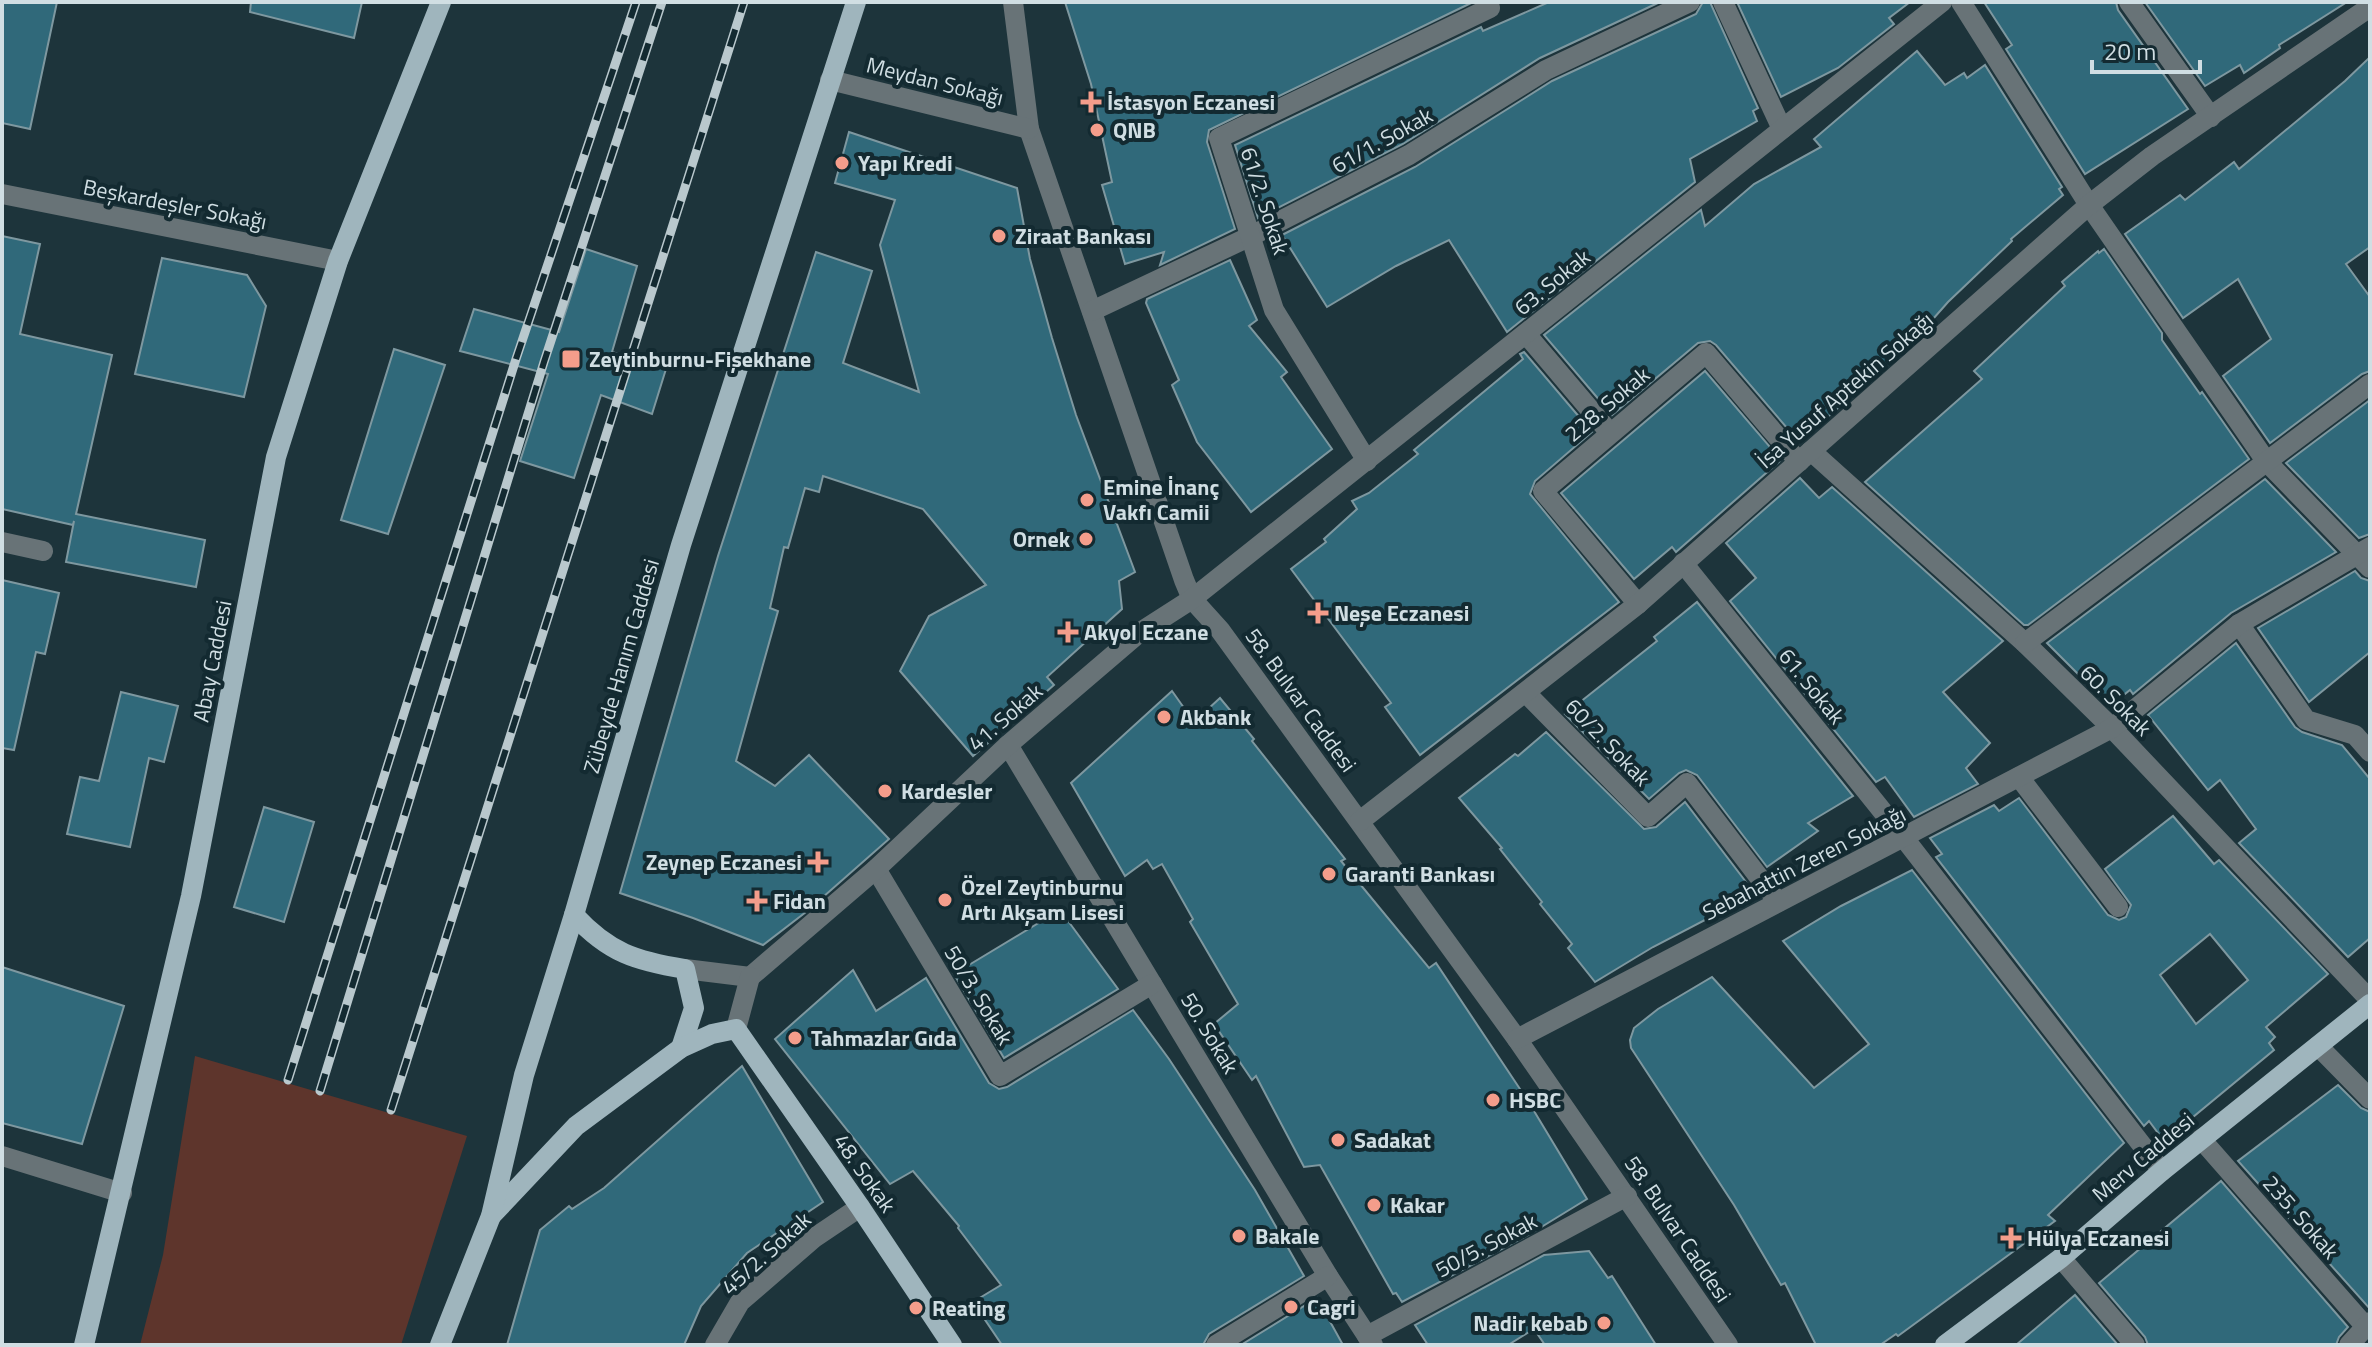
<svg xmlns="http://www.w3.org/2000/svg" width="2372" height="1347" font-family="'Titillium Web',sans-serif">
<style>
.green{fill:#5e352c}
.building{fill:#30697a;stroke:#7e98a0;stroke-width:2;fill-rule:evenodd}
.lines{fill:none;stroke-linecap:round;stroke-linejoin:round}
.minor{stroke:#687377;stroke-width:20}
.major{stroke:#9fb5bd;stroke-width:20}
.rail-casing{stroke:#b9c8cd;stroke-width:9}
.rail{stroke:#132a31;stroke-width:6;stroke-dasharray:18;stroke-linecap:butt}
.poi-dot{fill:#f49d8b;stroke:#132a31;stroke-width:3}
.labels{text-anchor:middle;stroke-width:8;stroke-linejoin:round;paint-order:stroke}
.street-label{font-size:22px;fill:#d0dee3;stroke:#132a31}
.poi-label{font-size:22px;font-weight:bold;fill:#d0dee3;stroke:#132a31;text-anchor:start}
</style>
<rect width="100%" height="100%" fill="#1d343b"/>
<polygon class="green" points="195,1056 467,1136 401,1345 140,1345 163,1255"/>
<g class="building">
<polygon points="2,2 57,2 30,129 2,123"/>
<polygon points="251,2 362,2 354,38 250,12"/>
<polygon points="1065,2 1471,2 1471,3 1209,130 1207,142 1235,229 1160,265 1164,252 1125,264 1102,185 1112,182 1091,84"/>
<polygon points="1549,2 1660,2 1540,58 1403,144 1258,218 1235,145 1481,27 1483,31"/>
<polygon points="1703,2 1710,2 1758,108 1753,111 1757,121 1690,159 1695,182 1507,332 1449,240 1396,266 1327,307 1282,235 1415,167 1552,81 1696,14"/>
<polygon points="1737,2 1910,2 1889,18 1894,24 1838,68 1781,97"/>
<polygon points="1984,2 2116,2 2118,10 2188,109 2085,174 2006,49 2012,45"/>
<polygon points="2145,2 2347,2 2279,45 2280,48 2244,73 2240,65 2205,86"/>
<polygon points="1917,51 1945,85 1964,73 1967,78 1985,65 2062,187 2059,189 2063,195 2011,239 2012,241 1948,302 1911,344 1799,442 1716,345 1710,341 1698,343 1612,415 1544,335 1701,210 1705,226 1754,184 1821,147 1814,139"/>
<polygon points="2370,57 2370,247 2346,264 2370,297 2370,371 2362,374 2270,443 2223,376 2271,339 2238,279 2183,318 2125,234 2180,195 2185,200 2234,162 2239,169 2345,81"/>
<polygon points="849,132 1017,188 1030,259 1052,338 1076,415 1135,572 1119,581 1122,609 1047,677 1054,685 973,756 900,671 929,616 986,585 923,509 823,476 819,492 805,488 788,548 784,547 770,608 778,611 736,761 775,786 809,755 889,839 806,912 763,945 693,918 620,893 718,556 816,252 872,271 843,363 919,392 880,245 895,200 835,183"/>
<polygon points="2,236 40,244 20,334 112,355 76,514 205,540 196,587 66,562 74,521 73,525 2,509"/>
<polygon points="586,249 637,266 612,352 666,369 652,414 601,395 574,478 520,461 548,374 460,351 474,309 559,332"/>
<polygon points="2104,249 2162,333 2162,340 2200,394 2202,392 2249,459 2028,625 2024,625 1865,482 1982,379 1974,371 2065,286 2062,282 2098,251 2099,253"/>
<polygon points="162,258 247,275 266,306 244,397 135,374"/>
<polygon points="1230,260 1257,320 1249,326 1287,372 1281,377 1332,449 1251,512 1197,442 1172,385 1179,380 1146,303 1147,299"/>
<polygon points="394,349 445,365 388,534 341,520"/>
<polygon points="1524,352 1592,432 1535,481 1530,494 1619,602 1420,755 1385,707 1391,703 1291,569 1326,542 1324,539 1357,509 1352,501 1369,493 1418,454 1414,450 1523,359 1520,354"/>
<polygon points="1705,371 1781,460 1676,552 1672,547 1634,579 1561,493"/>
<polygon points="2370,400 2370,534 2359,538 2286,463"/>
<polygon points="1800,478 1819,498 1832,487 2003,641 1943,692 1990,743 1966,768 1978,784 1914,817 1885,777 1876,782 1730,601 1756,578 1726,543"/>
<polygon points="2265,479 2336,552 2231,613 2133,694 2130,690 2110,706 2047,643"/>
<polygon points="2355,571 2361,578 2370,581 2370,652 2309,702 2258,628"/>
<polygon points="2,580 59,593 45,654 36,652 14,750 2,748"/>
<polygon points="1697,602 1853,796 1808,823 1818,831 1767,867 1697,775 1686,770 1679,773 1649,799 1565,714 1657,641 1654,637"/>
<polygon points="2236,643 2295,727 2302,732 2342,745 2370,779 2370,938 2348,957 2239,843 2256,829 2220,780 2208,790 2148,715"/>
<polygon points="1172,691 1194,722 1220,698 1254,739 1252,741 1345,859 1341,861 1429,968 1436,963 1528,1101 1587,1199 1530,1234 1402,1302 1396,1293 1393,1294 1320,1165 1304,1167 1256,1076 1252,1080 1214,1024 1238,1004 1190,922 1193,919 1162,864 1153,869 1147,860 1125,876 1071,783"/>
<polygon points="121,692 178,706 164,762 149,758 130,847 67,834 80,777 99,781"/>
<polygon points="1546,732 1644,829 1656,827 1685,802 1746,882 1742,885 1749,897 1653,947 1595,982 1568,948 1572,944 1540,904 1542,902 1500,849 1502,848 1459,798 1515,754 1518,756"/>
<path d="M2019,798L2108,915L2119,920L2126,917L2131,905L2105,869L2173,816L2214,864L2219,860L2328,974L2266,1027L2275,1037L2269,1043L2274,1050L2164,1141L2149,1121L2144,1126L1936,857L1942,854L1930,838L1994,805L1999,811ZM2210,934L2248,980L2196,1024L2160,975Z"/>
<polygon points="264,807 314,822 284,922 234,907"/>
<polygon points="1912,870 2124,1143 2048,1215 2055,1221 1898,1336 1896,1334 1880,1345 1816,1345 1785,1283 1781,1285 1734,1205 1631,1048 1630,1040 1634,1028 1658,1009 1712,977 1814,1088 1869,1044 1783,941 1841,906"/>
<polygon points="1060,910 1118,989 1004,1058 954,974"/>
<polygon points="2,967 124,1006 82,1144 2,1123"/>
<polygon points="853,970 876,1011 926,978 989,1083 999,1089 1007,1087 1133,1010 1169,1059 1255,1190 1304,1276 1209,1334 1203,1345 1002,1345 973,1302 1001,1285 958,1228 959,1226 913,1171 890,1184 775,1039"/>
<polygon points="742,1066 823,1202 747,1253 701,1306 684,1345 507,1345 540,1230 569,1206 572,1209 604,1188"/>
<polygon points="2338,1085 2361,1108 2370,1112 2370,1309 2238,1161"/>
<polygon points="2221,1181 2348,1327 2339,1337 2336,1345 2148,1345 2145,1337 2099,1283"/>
<polygon points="1589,1251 1608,1278 1612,1276 1656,1345 1545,1345 1534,1329 1508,1345 1428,1345 1415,1325 1544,1255"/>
<polygon points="2075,1295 2118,1345 2016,1345"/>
<polygon points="1317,1298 1343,1345 1241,1345"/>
</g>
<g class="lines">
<g class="minor">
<polyline points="1013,2 1029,129 1184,580 1192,599 1220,630 1517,1039 1728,1345"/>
<polyline points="1723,2 1782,129"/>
<polyline points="1961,2 2089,205 2266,461 2370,568"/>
<polyline points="2129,2 2211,117"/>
<polyline points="830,80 1029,129"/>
<polyline points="2,194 338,261"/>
<polyline points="1092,311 1251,236 1409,155 1546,70 1690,2"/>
<polyline points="1526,334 1610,433"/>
<polyline points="1811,451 2025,643 2112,728 2370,1000"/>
<polyline points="1367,461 1274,310 1219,138 1490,8 1488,2"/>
<polyline points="2,542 43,551"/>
<polyline points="1683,563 1904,838 2162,1171"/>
<polyline points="1638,604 1543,491 1706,353 1799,462"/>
<polyline points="2239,624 2306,720 2355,735 2370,752"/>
<polyline points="2025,643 2370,384"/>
<polyline points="1526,693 1648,817 1687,783 1778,902"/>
<polyline points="1008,745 1328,1276 1373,1345"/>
<polyline points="2019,777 2118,907"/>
<polyline points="1360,821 1638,604 2089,205 2152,156 2370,7"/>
<polyline points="876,869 1000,1076 1152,984"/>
<polyline points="685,969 750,977"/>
<polyline points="750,977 876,869 1008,745 1139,633 1192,599 1942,2"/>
<polyline points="736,1029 750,977"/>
<polyline points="1517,1039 2112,728 2239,624 2370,547"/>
<polyline points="2318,1046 2370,1099"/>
<polyline points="2201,1139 2365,1326"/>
<polyline points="2,1156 122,1193"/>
<polyline points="2061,1258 2135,1345"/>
<polyline points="1367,1336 1627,1196"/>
<polyline points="715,1345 740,1302 814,1238 860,1207"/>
<polyline points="1216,1345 1328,1276"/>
<polyline points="2349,1345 2370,1322"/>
</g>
<g class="major">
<path d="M574,915C609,953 636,961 685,969L694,1008L681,1048"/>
<polyline points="491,1216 576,1126 681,1048 712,1034 736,1029 860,1207 952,1345"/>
<polyline points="84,1345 191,896 276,457 338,261 441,2"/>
<polyline points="440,1345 491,1216 524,1075 574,915 681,545 856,2"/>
<polyline points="1945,1345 2061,1258 2162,1171 2370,1004"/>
</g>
<defs>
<g id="rail">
<polyline points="288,1080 516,359 636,2"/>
<polyline points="320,1091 544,362 662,2"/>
<polyline points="391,1110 744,2"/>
</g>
</defs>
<use href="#rail" class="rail-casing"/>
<use href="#rail" class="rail"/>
</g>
<g class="poi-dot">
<path d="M1087 90h8v8h8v8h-8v8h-8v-8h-8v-8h8z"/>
<circle cx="1097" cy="130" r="8"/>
<circle cx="842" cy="163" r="8"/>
<circle cx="999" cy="236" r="8"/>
<rect x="561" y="349" width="20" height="20" rx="4"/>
<circle cx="1087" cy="500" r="8"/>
<circle cx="1086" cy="539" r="8"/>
<path d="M1314 601h8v8h8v8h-8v8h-8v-8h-8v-8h8z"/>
<path d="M1064 620h8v8h8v8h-8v8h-8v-8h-8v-8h8z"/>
<circle cx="1164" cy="717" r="8"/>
<circle cx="885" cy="791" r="8"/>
<path d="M814 850h8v8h8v8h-8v8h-8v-8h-8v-8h8z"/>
<circle cx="1329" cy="874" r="8"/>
<circle cx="945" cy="900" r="8"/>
<path d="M753 889h8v8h8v8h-8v8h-8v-8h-8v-8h8z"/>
<circle cx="795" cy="1038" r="8"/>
<circle cx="1493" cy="1100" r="8"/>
<circle cx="1338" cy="1140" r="8"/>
<circle cx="1374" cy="1205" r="8"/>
<circle cx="1239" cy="1236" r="8"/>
<path d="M2007 1226h8v8h8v8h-8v8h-8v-8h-8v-8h8z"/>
<circle cx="1291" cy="1307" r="8"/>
<circle cx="916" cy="1308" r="8"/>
<circle cx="1604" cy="1323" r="8"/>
</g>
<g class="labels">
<g class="street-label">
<text transform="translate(935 81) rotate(14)" y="8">Meydan Sokağı</text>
<text transform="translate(1382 140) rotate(-29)" y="8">61/1. Sokak</text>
<text transform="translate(1265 201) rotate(72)" y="8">61/2. Sokak</text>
<text transform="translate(175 204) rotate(11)" y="8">Beşkardeşler Sokağı</text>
<text transform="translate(1552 282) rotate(-39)" y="8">63. Sokak</text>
<text transform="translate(1845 390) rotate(-41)" y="8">İsa Yusuf Aptekin Sokağı</text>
<text transform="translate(1607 404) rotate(-40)" y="8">228. Sokak</text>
<text transform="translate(212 661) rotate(-79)" y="8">Abay Caddesi</text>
<text transform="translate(621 666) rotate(-74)" y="8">Zübeyde Hanım Caddesi</text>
<text transform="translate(1812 686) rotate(51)" y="8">61. Sokak</text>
<text transform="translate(1301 700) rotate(54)" y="8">58. Bulvar Caddesi</text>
<text transform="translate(2116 700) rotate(45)" y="8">60. Sokak</text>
<text transform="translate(1005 717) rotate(-41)" y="8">41. Sokak</text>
<text transform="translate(1608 742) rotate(46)" y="8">60/2. Sokak</text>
<text transform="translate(1804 863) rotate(-27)" y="8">Sebahattin Zeren Sokağı</text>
<text transform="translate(979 995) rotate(59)" y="8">50/3. Sokak</text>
<text transform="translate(1210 1033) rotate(59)" y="8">50. Sokak</text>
<text transform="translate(2143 1157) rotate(-40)" y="8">Merv Caddesi</text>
<text transform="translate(865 1173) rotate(55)" y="8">48. Sokak</text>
<text transform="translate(2301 1217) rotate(49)" y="8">235. Sokak</text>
<text transform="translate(1678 1229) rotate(56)" y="8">58. Bulvar Caddesi</text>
<text transform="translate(1486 1245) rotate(-28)" y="8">50/5. Sokak</text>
<text transform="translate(766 1253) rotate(-42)" y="8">45/2. Sokak</text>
</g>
<g class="poi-label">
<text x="1107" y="110">İstasyon Eczanesi</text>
<text x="1113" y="138">QNB</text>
<text x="858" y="171">Yapı Kredi</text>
<text x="1015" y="244">Ziraat Bankası</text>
<text x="589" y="367">Zeytinburnu-Fişekhane</text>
<text x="1103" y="495">Emine İnanç<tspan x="1103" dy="25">Vakfı Camii</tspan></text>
<text x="1070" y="547" text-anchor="end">Ornek</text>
<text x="1334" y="621">Neşe Eczanesi</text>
<text x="1084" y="640">Akyol Eczane</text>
<text x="1180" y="725">Akbank</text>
<text x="901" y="799">Kardesler</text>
<text x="802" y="870" text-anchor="end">Zeynep Eczanesi</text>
<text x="1345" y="882">Garanti Bankası</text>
<text x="961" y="895">Özel Zeytinburnu<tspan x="961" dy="25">Artı Akşam Lisesi</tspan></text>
<text x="773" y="909">Fidan</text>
<text x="811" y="1046">Tahmazlar Gıda</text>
<text x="1509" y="1108">HSBC</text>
<text x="1354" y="1148">Sadakat</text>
<text x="1390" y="1213">Kakar</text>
<text x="1255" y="1244">Bakale</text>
<text x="2027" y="1246">Hülya Eczanesi</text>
<text x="1307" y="1315">Cagri</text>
<text x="932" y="1316">Reating</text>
<text x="1588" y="1331" text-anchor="end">Nadir kebab</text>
</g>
</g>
<rect width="2372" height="1347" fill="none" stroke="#d0dee3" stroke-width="8"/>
<path d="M2092 60v12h108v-12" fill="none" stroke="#d0dee3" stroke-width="4"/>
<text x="2104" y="60" font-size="24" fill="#d0dee3" stroke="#132a31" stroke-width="6" paint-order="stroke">20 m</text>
</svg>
